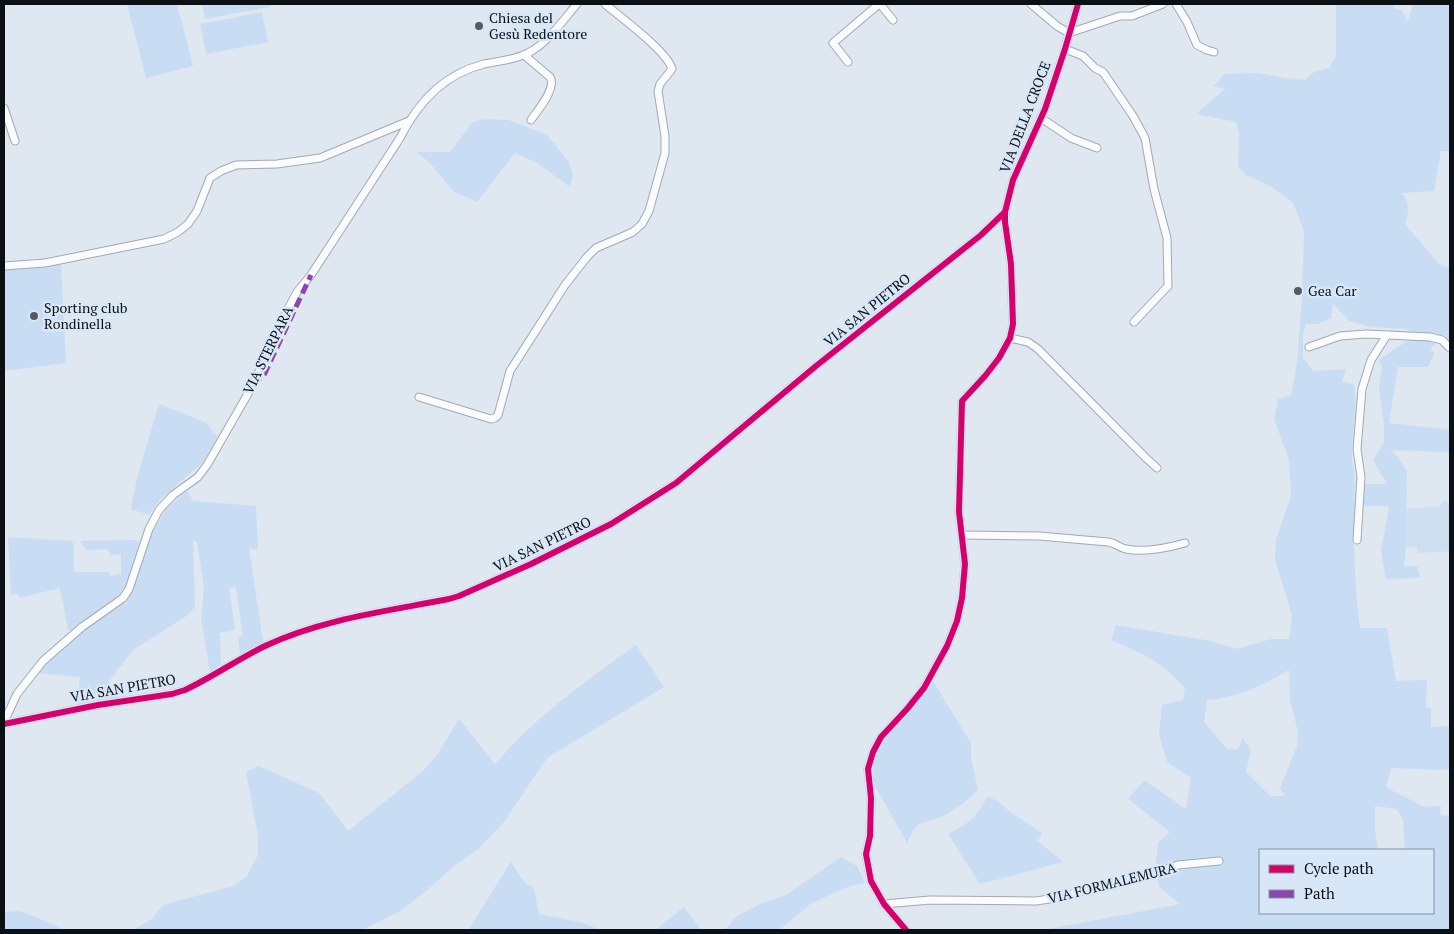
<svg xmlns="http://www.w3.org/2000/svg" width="1454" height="934" font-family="'PT Serif',serif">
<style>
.built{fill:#d0dfef}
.green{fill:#c8ddf4;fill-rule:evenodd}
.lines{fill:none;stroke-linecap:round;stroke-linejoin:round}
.minor-casing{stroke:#a3a9b0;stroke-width:9}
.minor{stroke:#fafbfd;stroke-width:7}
.quiet{stroke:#8e44ad;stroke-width:5;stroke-dasharray:10 5;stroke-linecap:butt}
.cycleway-casing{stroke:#d8e7f7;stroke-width:9}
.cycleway{stroke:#d6006c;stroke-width:6}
.poi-dot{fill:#555b62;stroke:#d8e7f7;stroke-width:2}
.labels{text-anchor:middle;stroke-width:5;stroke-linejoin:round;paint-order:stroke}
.poi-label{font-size:14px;fill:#0b1015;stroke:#d8e7f7;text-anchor:start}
.street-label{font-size:14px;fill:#0b1015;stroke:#d8e7f7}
</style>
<rect width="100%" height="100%" fill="#dfe7f0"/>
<polygon class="built" points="1444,501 1450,504 1450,551 1417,553 1417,548 1406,546 1407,509 1440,506"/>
<g class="green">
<polygon points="127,4 177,4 193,66 146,78"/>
<polygon points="202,4 270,4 271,7 205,19"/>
<path d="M1336,4H1394L1395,9L1402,10L1408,22L1413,4H1450V151H1441L1434,191L1402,193C1410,204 1409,211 1405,224L1439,264L1450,268V342L1444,334L1430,350L1435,352L1428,367H1398L1389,423L1450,430L1449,452L1390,450L1398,457L1407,472L1406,546L1404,566H1417L1420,578L1386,579L1381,552L1389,506H1362L1365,484H1387L1373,460L1384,442V424L1379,387L1382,367L1379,360L1414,336L1407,329L1371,327L1349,321L1333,304L1331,318L1318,324H1306L1303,333V358L1313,371L1346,369L1342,382L1354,384C1358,408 1352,432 1352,457C1352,464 1355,472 1355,479C1354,530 1353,578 1360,628H1387L1396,681L1427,680L1426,708H1431V727L1450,726V769L1437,770L1391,768L1386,787L1424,807L1441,806L1440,815L1450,816V930H1043L1180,904L1160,888L1155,870L1158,843L1170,832L1128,799L1144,780L1186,809L1191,778L1167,762L1159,734L1162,705L1183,700L1185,688L1165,668L1143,654L1111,640L1116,625L1211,641L1237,649L1271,639H1289L1292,615L1275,560L1276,540L1291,496L1289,460L1274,419L1278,399L1291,395L1297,363L1302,298L1304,231L1293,203L1270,186L1246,175L1238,166L1239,133L1236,122L1196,114L1225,89L1214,86L1224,74L1258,73L1285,78L1305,80L1314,72L1329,68L1336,56ZM1289,670L1290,700L1298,732L1297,746L1280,788L1285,796H1270L1246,772L1251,750L1243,738L1238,749H1227L1204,722L1207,700C1239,697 1261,686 1289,670ZM1375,806L1397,809L1403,820L1405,850H1433V913H1260V850H1378L1375,830Z"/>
<polygon points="262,12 268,42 206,54 200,24"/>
<polygon points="483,119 509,120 547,135 568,161 573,173 570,187 537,163 515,153 477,202 454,192 430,163 416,152 450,152 472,123"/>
<polygon points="61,263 66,363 4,371 4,269"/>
<polygon points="159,404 205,422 218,437 203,462 161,499 148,515 131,509 137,478"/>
<path d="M187,491L193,501L256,506L258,550L249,548L263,642L240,654L238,637L243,635L236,587L229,588L235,630L220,633L221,664L210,672L201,619L204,587L197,542L193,541L195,607L185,617L133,650L109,681L119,699L77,705L80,677L37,673C63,645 91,623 122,602L126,604L154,529L167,508Z"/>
<path d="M8,537L72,541L74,545V572H109L110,576L121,574V554L110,555L108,549L86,550L80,541L135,540L139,543C133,563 130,584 117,600L72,631L68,629L60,588L19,598L18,594L11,595Z"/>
<path d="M636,645L664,687L547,758L504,822L478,849L454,866L432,886L402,910L362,930H133L152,919L163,905L233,886L247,876L258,855V836L246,772L259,766L319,793L348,831L423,771L439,752L459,719L495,764C535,717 586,681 636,645Z"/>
<path d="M933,681L971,743V758L978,790C967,800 957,809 943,816C920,827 920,815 907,843L875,786C863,748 910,707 933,681Z"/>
<path d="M987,797L996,800L1009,811L1042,833L1038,841L1063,862L980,884L948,834C969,823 976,818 987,797Z"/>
<polygon points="841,857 857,866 865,883 850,886 812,903 779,930 725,930 737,916 762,903 786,895"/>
<polygon points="511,862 525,883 534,888 539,914 584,923 600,930 468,930"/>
<polygon points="684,907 701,930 655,930"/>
<polygon points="20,911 58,926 61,930 4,930 4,912"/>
</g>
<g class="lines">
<defs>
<g id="minor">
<polyline points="880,4 893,20"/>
<polyline points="1031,4 1057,26 1069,33 1120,16 1132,16 1163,4"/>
<polyline points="1176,4 1187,22 1197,45 1207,50 1214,52"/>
<polyline points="1065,49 1083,56 1095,68 1103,72 1133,116 1145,138 1154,189 1167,238 1168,286 1134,322"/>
<path d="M524,55L550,77C557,88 538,110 531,120"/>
<polyline points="848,62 833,43 879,4"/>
<polyline points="4,108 15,141"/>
<polyline points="1041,118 1071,138 1097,148"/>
<polyline points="4,266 45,263 164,239 178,232 188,224 197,211 210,178 221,171 236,165 277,164 320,158 409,121"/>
<polyline points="1010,338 1028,342 1038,349 1146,458 1157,468"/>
<polyline points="1309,347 1340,336 1366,334 1430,337 1442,340 1450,348"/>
<path d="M419,397L491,419L495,418L498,415L510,371L565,285L587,257L596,248L633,232L642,224L649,211L665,153V136L658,91L660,84L672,69C667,51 620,17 605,4"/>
<path d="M962,535L1039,536L1108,542C1115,543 1120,548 1126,549C1145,553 1167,548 1185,543"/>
<polyline points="1357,540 1361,477 1357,449 1362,389 1371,360 1387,335"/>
<path d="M4,722L17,694L43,661L82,627L123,598L129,589L149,529L159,510L173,495L198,477L207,465L253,385L277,330L297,292L311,275L400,138C418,102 444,74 484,64C498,61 515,60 528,53C548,43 563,20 577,4"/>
<path d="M4,724L98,705L172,694L185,690C213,677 238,659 265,646C322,619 388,611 449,599L459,596L531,564L611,524L676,483L816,366L981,235L1005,212"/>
<polyline points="884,904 930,900 1036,901 1056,898 1146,876 1178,865 1219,861"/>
<polyline points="906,930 884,904 871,881 866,854 870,836 871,798 868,769 873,752 881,737 907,709 924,688 947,646 957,621 962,598 965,564 959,512 962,401 985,376 999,358 1010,338 1013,324 1011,264 1005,222 1005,212 1013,180 1045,109 1065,49 1078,4"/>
</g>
</defs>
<use href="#minor" class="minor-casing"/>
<use href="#minor" class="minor"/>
<polyline class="quiet" points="253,385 264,375 311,275"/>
<defs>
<g id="cycleway">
<path d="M4,724L98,705L172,694L185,690C213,677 238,659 265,646C322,619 388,611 449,599L459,596L531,564L611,524L676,483L816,366L981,235L1005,212"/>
<polyline points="906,930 884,904 871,881 866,854 870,836 871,798 868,769 873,752 881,737 907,709 924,688 947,646 957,621 962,598 965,564 959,512 962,401 985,376 999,358 1010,338 1013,324 1011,264 1005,222 1005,212 1013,180 1045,109 1065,49 1078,4"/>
</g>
</defs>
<use href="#cycleway" class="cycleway-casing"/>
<use href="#cycleway" class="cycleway"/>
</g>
<g class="poi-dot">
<circle cx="479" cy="26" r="5"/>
<circle cx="1298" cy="291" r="5"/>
<circle cx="34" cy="316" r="5"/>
</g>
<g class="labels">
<g class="poi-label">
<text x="489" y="23">Chiesa del<tspan x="489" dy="16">Gesù Redentore</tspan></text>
<text x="1308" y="296">Gea Car</text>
<text x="44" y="313">Sporting club<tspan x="44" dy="16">Rondinella</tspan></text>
</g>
<g class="street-label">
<text transform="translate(1025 117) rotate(-69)" y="5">VIA DELLA CROCE</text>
<text transform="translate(867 310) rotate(-39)" y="5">VIA SAN PIETRO</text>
<text transform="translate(268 350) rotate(-64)" y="5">VIA STERPARA</text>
<text transform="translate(542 544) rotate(-26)" y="5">VIA SAN PIETRO</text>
<text transform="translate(123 688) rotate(-10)" y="5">VIA SAN PIETRO</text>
<text transform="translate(1112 883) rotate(-14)" y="5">VIA FORMALEMURA</text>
</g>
</g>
<rect width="1454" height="934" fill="none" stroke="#0b1015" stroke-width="10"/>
<rect x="1259" y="849" width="175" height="65" fill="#d8e7f7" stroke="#86919d"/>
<rect x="1269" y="865" width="25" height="8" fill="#d6006c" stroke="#86919d"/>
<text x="1304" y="874" font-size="15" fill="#0b1015">Cycle path</text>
<rect x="1269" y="890" width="25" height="8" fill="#8e44ad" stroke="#86919d"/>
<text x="1304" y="899" font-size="15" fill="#0b1015">Path</text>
</svg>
